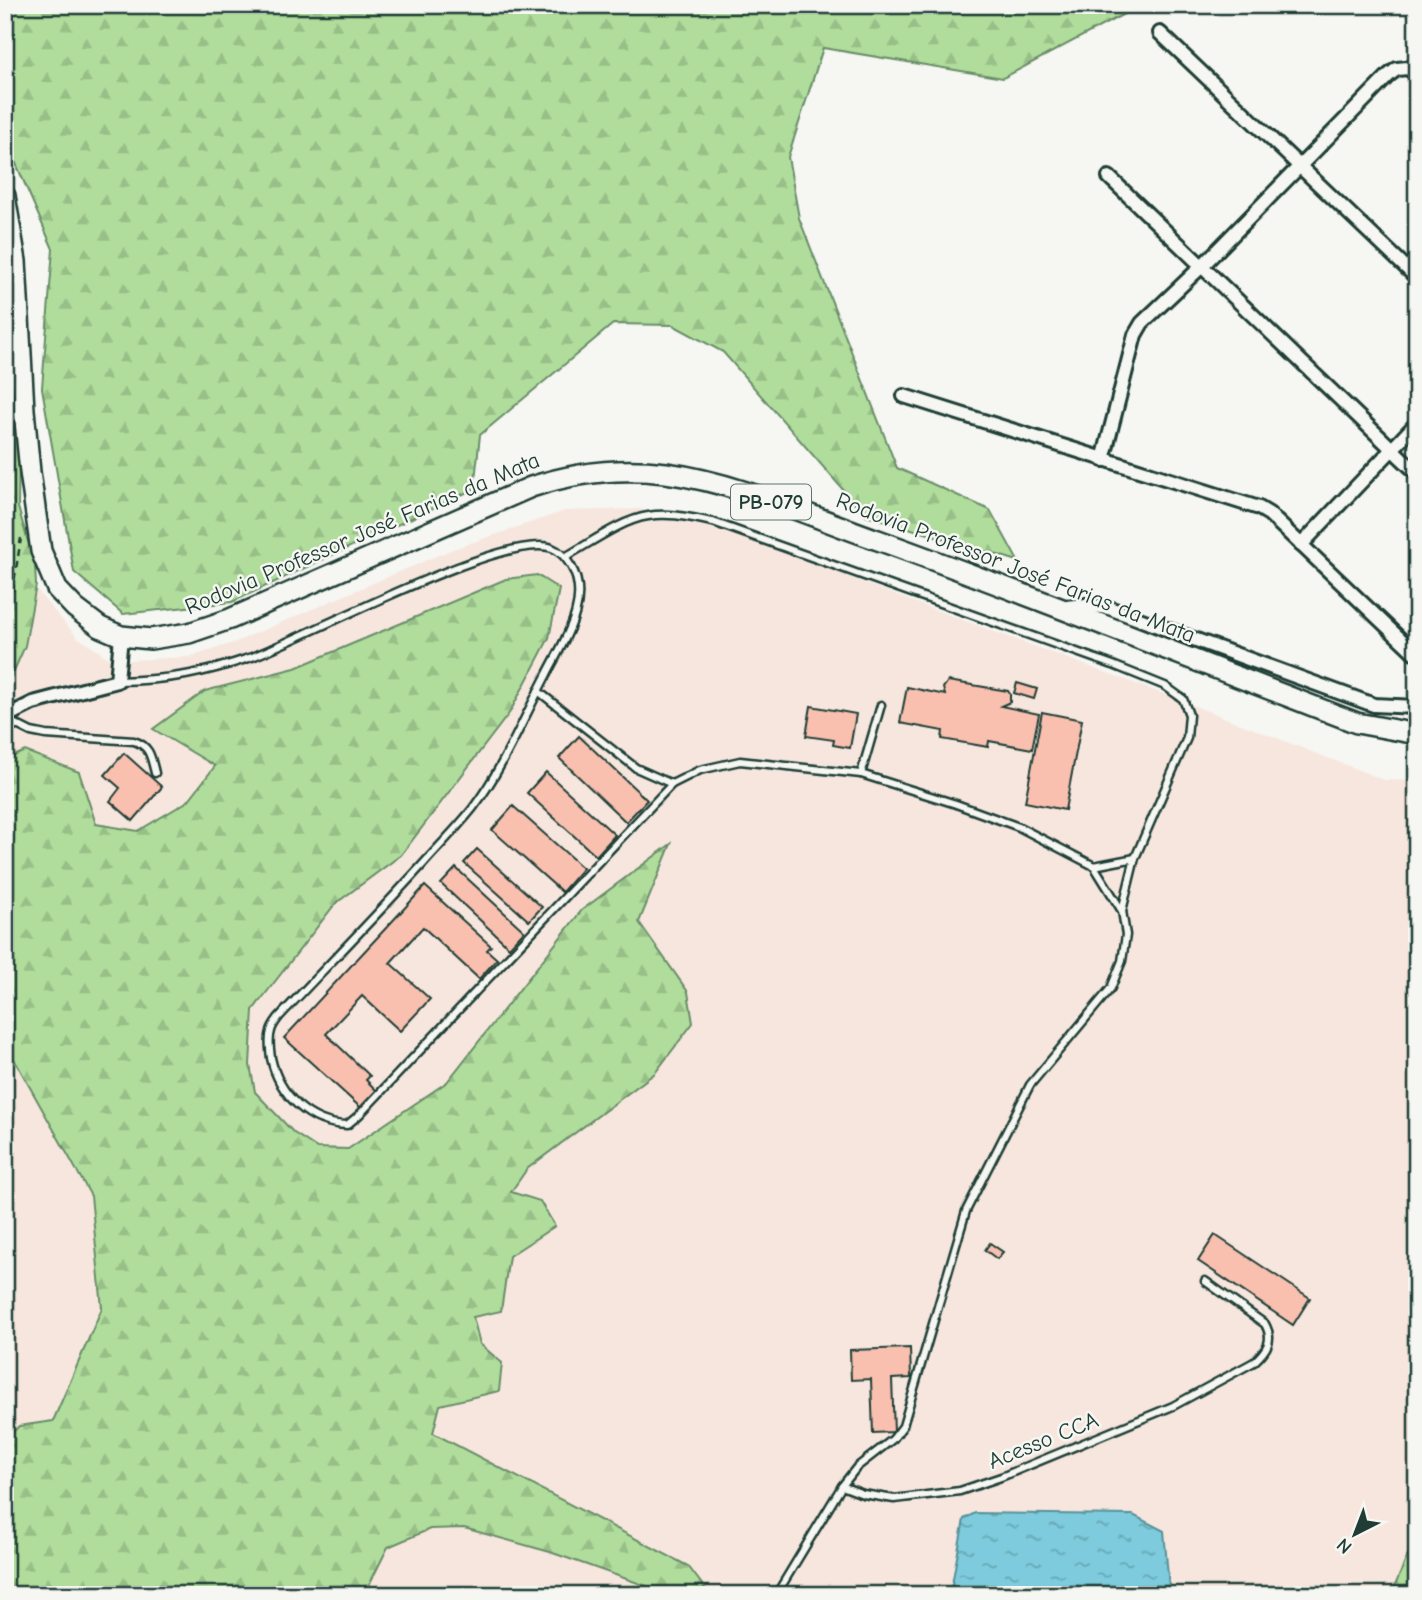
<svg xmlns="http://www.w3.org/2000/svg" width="1422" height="1600" font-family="'Comic Neue',sans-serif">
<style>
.built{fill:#f7e6de}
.forest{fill:url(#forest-firs);stroke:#688d68;stroke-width:2}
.water{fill:url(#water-ripples);stroke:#579299;stroke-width:2}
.building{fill:#f9c0b0;stroke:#1f3d34;stroke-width:2}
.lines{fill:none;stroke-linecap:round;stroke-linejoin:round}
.service-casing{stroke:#1f3d34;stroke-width:11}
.minor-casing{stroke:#1f3d34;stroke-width:18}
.primary-casing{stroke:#1f3d34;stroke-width:24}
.path{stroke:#1f3d34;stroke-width:2.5;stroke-dasharray:7 5;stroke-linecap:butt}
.service{stroke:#f6f6f2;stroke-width:6}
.minor{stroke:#f6f6f2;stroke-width:12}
.primary{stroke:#f6f6f2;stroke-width:19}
.labels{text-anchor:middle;stroke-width:5;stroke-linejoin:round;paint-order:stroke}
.shield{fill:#f6f6f2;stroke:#60746d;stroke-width:2}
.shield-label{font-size:21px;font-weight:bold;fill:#1f3d34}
.street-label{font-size:23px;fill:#1f3d34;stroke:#f6f6f2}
</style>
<defs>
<pattern id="forest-firs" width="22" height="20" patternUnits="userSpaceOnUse" patternTransform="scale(1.75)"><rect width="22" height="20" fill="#b0dd9c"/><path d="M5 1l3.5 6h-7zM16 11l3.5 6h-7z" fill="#97bf87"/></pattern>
<pattern id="water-ripples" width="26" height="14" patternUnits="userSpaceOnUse" patternTransform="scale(1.75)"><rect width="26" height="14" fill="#7dcbdc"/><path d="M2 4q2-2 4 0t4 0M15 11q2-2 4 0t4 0" fill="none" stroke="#66a6b3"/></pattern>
</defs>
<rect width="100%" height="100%" fill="#f6f6f2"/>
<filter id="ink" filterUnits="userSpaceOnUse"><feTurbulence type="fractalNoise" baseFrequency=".0143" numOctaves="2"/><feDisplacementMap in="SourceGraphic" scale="14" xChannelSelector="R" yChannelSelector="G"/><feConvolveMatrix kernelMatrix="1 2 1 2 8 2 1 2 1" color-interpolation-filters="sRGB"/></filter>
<g filter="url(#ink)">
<polygon class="built" points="639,509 739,534 898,596 1169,696 1384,780 1417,781 1417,1595 5,1595 5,510 13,558 47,603 77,637 113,661 189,657 233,643 453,549 565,511"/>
<g class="forest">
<polygon points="5,5 750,5 786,11 822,5 1141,5 1003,78 823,48 788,157 799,218 897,468 990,510 1018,561 865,515 723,352 673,325 613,324 480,435 474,489 232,602 123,614 74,572 42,388 53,249 5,138"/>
<polygon points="5,238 8,277 6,323 19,448 18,507 35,566 36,585 25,646 5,691"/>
<polygon points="537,575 559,589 549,638 510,712 401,855 335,904 253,1010 250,1065 255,1092 294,1133 317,1148 348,1149 447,1082 582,910 671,844 639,922 688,992 693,1023 655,1073 527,1169 511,1192 540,1201 555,1226 509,1256 501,1311 473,1317 480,1344 502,1363 499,1391 440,1405 433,1433 688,1566 710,1595 672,1595 550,1552 464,1528 430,1529 388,1547 364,1595 5,1595 5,1440 19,1426 53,1421 102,1308 91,1196 5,1043 5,760 25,751 79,772 96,824 138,831 188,801 215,766 153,729 205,691 295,668 506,579"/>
<polygon points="1417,1534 1417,1595 1391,1595"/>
</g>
<polygon class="water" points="975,1513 1133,1515 1164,1531 1169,1587 1163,1595 950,1595 964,1519"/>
<g class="building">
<polygon points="948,681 1008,691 1010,694 1010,702 1001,706 1039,714 1032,749 989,741 988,747 942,739 943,731 900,723 907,687 945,695 943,688"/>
<polygon points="1017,683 1037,689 1034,699 1014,693"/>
<polygon points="811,706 856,714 850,748 833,745 834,740 806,736"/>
<polygon points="1042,712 1082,720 1065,810 1025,802"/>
<polygon points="579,736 647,800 626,822 559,758"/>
<polygon points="124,753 162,787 133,821 110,801 120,788 105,775"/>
<polygon points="546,772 615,835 596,856 527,793"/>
<polygon points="513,806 583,868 562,892 492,830"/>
<polygon points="477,849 542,907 529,921 464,863"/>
<polygon points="456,868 524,931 509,947 441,884"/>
<polygon points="425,886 491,946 487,950 497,959 479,979 423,927 390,963 430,999 400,1031 362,996 326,1034 370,1076 366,1080 377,1091 361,1108 284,1038"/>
<polygon points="1215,1235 1310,1298 1293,1325 1198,1261"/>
<polygon points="990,1243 1003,1252 997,1259 985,1250"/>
<polygon points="910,1348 911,1378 892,1379 894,1432 873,1433 871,1379 851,1380 850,1350"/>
</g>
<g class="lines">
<defs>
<g id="service">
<path d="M565,557C589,544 621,520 648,516C670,512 692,518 713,522L1113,665L1165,686L1183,699L1189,715L1187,738L1135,858L1122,911L1126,935L1122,961L1111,988L1030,1085L966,1211L903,1426L893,1439L857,1467L842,1486"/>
<path d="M117,681C170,680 202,674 252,657C307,637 506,530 552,548C560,551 566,558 571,566C592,601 563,642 547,674C523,719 504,767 473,808C458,827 440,845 424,863C377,915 327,966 279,1017C276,1021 272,1026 271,1031C268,1040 270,1049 271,1058C279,1095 309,1124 347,1125L359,1115L672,784"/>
<polyline points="538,691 636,768 672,784 700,770 740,761 861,774 881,705"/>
<path d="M5,719L31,732L46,735L134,741C150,746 151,757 155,773"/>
<polyline points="861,774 956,804 1019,827 1094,866 1135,858"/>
<polyline points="1094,866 1122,911"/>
<path d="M776,1595L842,1486L863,1494L894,1499L960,1491L1001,1477L1173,1406L1254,1362C1267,1350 1274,1340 1265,1324L1205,1281"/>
</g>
<g id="minor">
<polyline points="1160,33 1417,278"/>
<polyline points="1109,177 1417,473"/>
<polyline points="904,396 1259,508 1269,514 1417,655"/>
<polyline points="1103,460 1135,335 1142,323 1202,266 1389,75 1397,69 1408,68 1417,75"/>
<polyline points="1301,545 1417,423"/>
<polyline points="1065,607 1086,605 1109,608 1374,705 1417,707"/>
<polyline points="5,717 33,703 117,681 121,636"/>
</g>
<path id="primary" d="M5,196L16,261L24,410L30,472L41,551L57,589L75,608L100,627L121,636L151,639L189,633L230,619L531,487C576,472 619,467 666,473C739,483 809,516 878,540C1039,598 1197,662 1357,723L1417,734"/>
</defs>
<use href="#service" class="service-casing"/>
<use href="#minor" class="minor-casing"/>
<use href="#primary" class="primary-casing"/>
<polyline class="path" points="5,639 21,538"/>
<use href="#service" class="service"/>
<use href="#minor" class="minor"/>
<use href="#primary" class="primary"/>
</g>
</g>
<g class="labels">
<rect class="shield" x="731" y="484.5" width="80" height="35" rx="5"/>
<g class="shield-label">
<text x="771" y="509">PB-079</text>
</g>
<g class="street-label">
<text transform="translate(362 533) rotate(-23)" y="8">Rodovia Professor José Farias da Mata</text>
<text transform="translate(1016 567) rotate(21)" y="8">Rodovia Professor José Farias da Mata</text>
<text transform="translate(1043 1440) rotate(-22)" y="8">Acesso CCA</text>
</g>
</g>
<rect width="1422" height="1600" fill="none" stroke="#f6f6f2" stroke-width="28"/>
<rect x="14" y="14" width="1394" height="1572" fill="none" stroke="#1f3d34" stroke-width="2.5" filter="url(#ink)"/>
<g transform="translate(1355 1534) rotate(222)" stroke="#f6f6f2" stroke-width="5" paint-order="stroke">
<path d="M0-5L12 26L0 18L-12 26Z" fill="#1f3d34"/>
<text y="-10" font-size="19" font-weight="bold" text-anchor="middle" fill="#1f3d34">N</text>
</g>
</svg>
